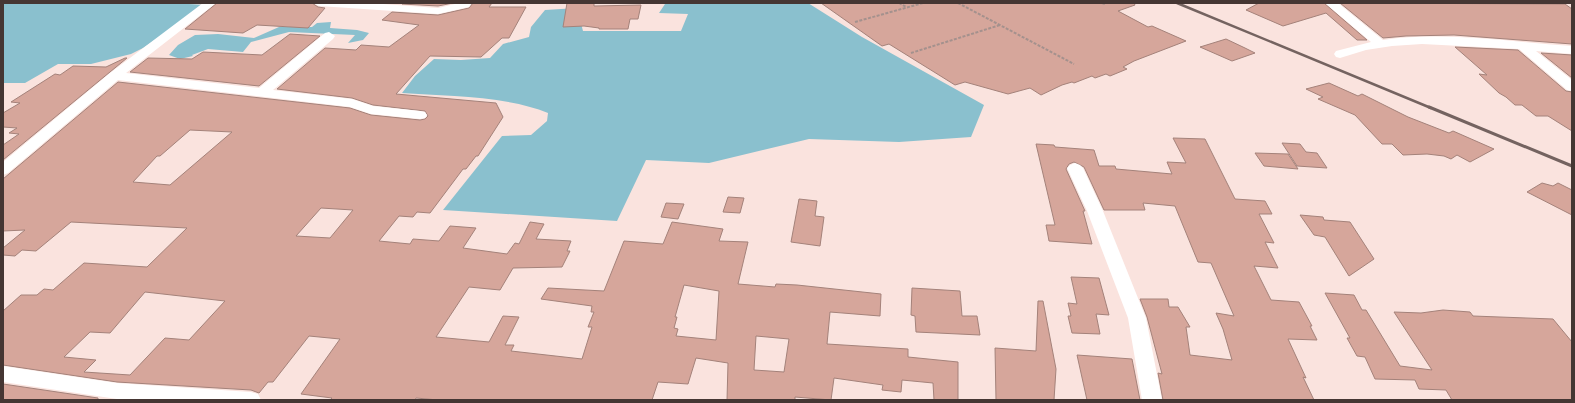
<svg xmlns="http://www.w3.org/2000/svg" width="1575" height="403" font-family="Cabin,sans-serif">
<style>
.water{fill:#8ac0ce}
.building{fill:#d6a69b;stroke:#a4827a;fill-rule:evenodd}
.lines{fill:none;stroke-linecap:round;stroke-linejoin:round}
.path{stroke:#a4918d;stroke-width:2;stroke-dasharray:3 1.5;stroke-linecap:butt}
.minor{fill:#fff;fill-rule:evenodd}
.rail-far1{stroke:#746360;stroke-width:2.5}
.rail{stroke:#746360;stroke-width:3}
</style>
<rect width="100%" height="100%" fill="#fae3de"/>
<g class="water">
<polygon points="3,3 172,3 206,5 143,48 131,54 91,64 58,64 25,83 3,83"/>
<path d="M659,3H808L862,37L984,105L971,137L899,142L809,139L709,163L646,160L617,221L443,210L502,136L531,135L547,121L548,113C508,96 446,96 402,93L415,76L434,59L461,60L490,58L503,44L529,37L531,27L545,10L577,8L583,31H681L688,14L659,13L665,4Z"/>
<polygon points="331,22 330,28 357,30 369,33 363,40 348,43 355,35 289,32 251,42 243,52 208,49 192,55 193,56 180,59 169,55 178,45 195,35 218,34 254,38 279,27 312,27 317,23"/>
</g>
<g class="building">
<polygon points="217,3 312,3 318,7 325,8 308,28 257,25 243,33 185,29"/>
<polygon points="404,3 453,3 438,6 402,4"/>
<path d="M473,3H492L489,7H526L509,38H502L481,57L430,56L396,94L496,103L503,117L478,156H476L466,169H463L430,213L417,212L413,217L399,216L379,241L410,244L413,239L439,241L450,226L476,228L463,248L507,254L515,243L519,244L530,222L544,224L536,239L571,241L567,251H570L562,267L513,268L500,290L469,287L436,337L489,342L503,316L519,317L505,345H514L511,351L582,359L592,327H588L594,312H591L592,306L541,299L548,288L604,291L624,241L663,244L672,222L723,229L719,241L748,242L738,284L775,287L776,284L797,285L881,294L880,316L830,312L827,344L908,349V357L958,362V400H934L933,383L902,380L901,392L882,390L883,385L834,378L831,400L795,397V400H727L728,363L696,358L688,384L658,382L652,400H438L416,398L415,400H330L332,398L301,394L340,339L309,336L273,382H268L259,393L251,390L117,382L3,365V311L21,295H37L44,289L53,290L84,263L147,267L187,228L71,222L36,251L22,250L15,256L3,255V248L25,230L3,231V179L118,82L350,108L371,115L420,120L425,119L428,116L425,111L373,105L352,98L277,89L325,48L356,50L361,45L389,47L419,25L382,20L392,12L438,15L469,8ZM190,130L232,132L170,185L133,182L157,156H160ZM321,208L353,210L330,238L296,236ZM684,285L719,291L716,340L676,336L678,329L674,328L677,317H675ZM145,292L225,301L189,340L165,338L130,375L84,372L96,360L64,357L90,332L110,333ZM756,336L789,339L784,372L754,370Z"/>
<polygon points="567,3 594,3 594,6 641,5 638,19 630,19 628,29 599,29 599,28 584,26 563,27"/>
<polygon points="821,3 1134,3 1135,5 1118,11 1148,27 1152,26 1186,41 1134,61 1123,67 1127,69 1110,76 1106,74 1095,78 1092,76 1074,83 1072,82 1062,85 1041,95 1030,88 1008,94 965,82 955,85 889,44 882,46"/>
<polygon points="1259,3 1324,3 1367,40 1357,40 1326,13 1283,26 1246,10"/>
<polygon points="1340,3 1565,4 1572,9 1572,44 1454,35 1406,36 1383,38"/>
<polygon points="290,34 320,36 259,86 130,72 148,58 192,59 203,52 262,55"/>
<polygon points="1226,39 1245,48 1255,53 1232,61 1200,47"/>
<polygon points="1455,47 1518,50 1566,91 1572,92 1572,131 1548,116 1536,116 1522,105 1515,105 1506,97 1499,93 1479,74 1487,75"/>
<polygon points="1541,53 1572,55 1572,78"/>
<polygon points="125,58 127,58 3,160 3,145 19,134 9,133 17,128 3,127 3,113 20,103 11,102 55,74 60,75 73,66 106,67"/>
<polygon points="1329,83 1358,96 1362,94 1408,117 1449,133 1453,131 1494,149 1470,162 1457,155 1451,159 1444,156 1427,154 1403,155 1392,144 1382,144 1355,115 1318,99 1323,97 1306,89"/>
<polygon points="1173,138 1205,139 1235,199 1265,201 1272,214 1259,214 1274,243 1265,242 1278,268 1254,266 1271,300 1299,302 1312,326 1310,326 1317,340 1288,339 1306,378 1303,377 1314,400 1163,400 1158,373 1162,374 1147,317 1140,299 1168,299 1169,307 1178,307 1190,327 1186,327 1190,355 1232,360 1223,329 1216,313 1234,316 1211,263 1198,262 1175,206 1143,203 1145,210 1104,210 1084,167 1074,162 1069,164 1066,169 1085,211 1083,211 1092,244 1049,241 1046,225 1055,225 1036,144 1054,145 1055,147 1094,150 1099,166 1115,166 1116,169 1172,174 1167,162 1186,163"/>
<polygon points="1282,143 1300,144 1306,152 1317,153 1327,168 1297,166"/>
<polygon points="1255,153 1288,154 1298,169 1264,166"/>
<polygon points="1542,183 1553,186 1558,183 1572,190 1572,215 1527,192"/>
<polygon points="728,197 744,198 740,213 723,212"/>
<polygon points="799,199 817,201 815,216 824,217 820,246 791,242"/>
<polygon points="666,203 684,204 678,219 661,217"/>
<polygon points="1300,215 1323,217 1324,220 1350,222 1374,259 1349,276 1325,237 1314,235"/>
<polygon points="1071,277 1099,278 1109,315 1096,314 1100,334 1072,333 1068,316 1071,316 1068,303 1077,304"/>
<polygon points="912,288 960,291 962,316 977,316 980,335 916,332 915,316 911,315"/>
<polygon points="1325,293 1354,295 1362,310 1366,310 1400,366 1432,370 1394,312 1421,313 1443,310 1470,312 1473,316 1553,319 1572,342 1572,400 1452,400 1446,390 1419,389 1415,380 1375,379 1365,357 1357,356 1347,338 1350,338"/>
<polygon points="1038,301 1043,301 1056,369 1054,400 996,400 995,348 1036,351"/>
<polygon points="1077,355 1132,359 1140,400 1087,400"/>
<polygon points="3,384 98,398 98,400 3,400"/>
</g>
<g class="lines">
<g class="path">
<polyline points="899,3 906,7"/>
<polyline points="958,3 1074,64"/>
<polyline points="1102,3 1105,4"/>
<polyline points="855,22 923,3"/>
<polyline points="911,53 1000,25"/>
</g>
<g class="minor">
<polygon points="203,3 216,3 126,73 259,88 325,33 329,32 335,36 333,39 273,90 352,99 373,106 420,111 425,112 427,115 425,118 420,119 371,114 350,107 118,80 8,173 3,175 3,162 110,73"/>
<polygon points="313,3 369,3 438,8 459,3 472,3 469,7 438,14 319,6"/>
<path d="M1325,3H1338L1383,40C1445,31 1510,42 1572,46V54L1536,51L1572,80V91L1567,90L1519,49L1422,44L1392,46L1366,50L1340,58L1336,57L1334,54L1336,51L1371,42Z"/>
<polygon points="1075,163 1080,165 1083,168 1103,211 1146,318 1162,400 1142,400 1128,318 1087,211 1067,168 1070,165"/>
<polygon points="3,366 117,383 251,392 258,394 261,400 117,399 3,382"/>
</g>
<polyline class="rail-far1" points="1177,3 1431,108"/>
<polyline class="rail" points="1429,107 1572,166"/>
</g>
<rect width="1575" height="403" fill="none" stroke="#453633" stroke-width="8"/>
</svg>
